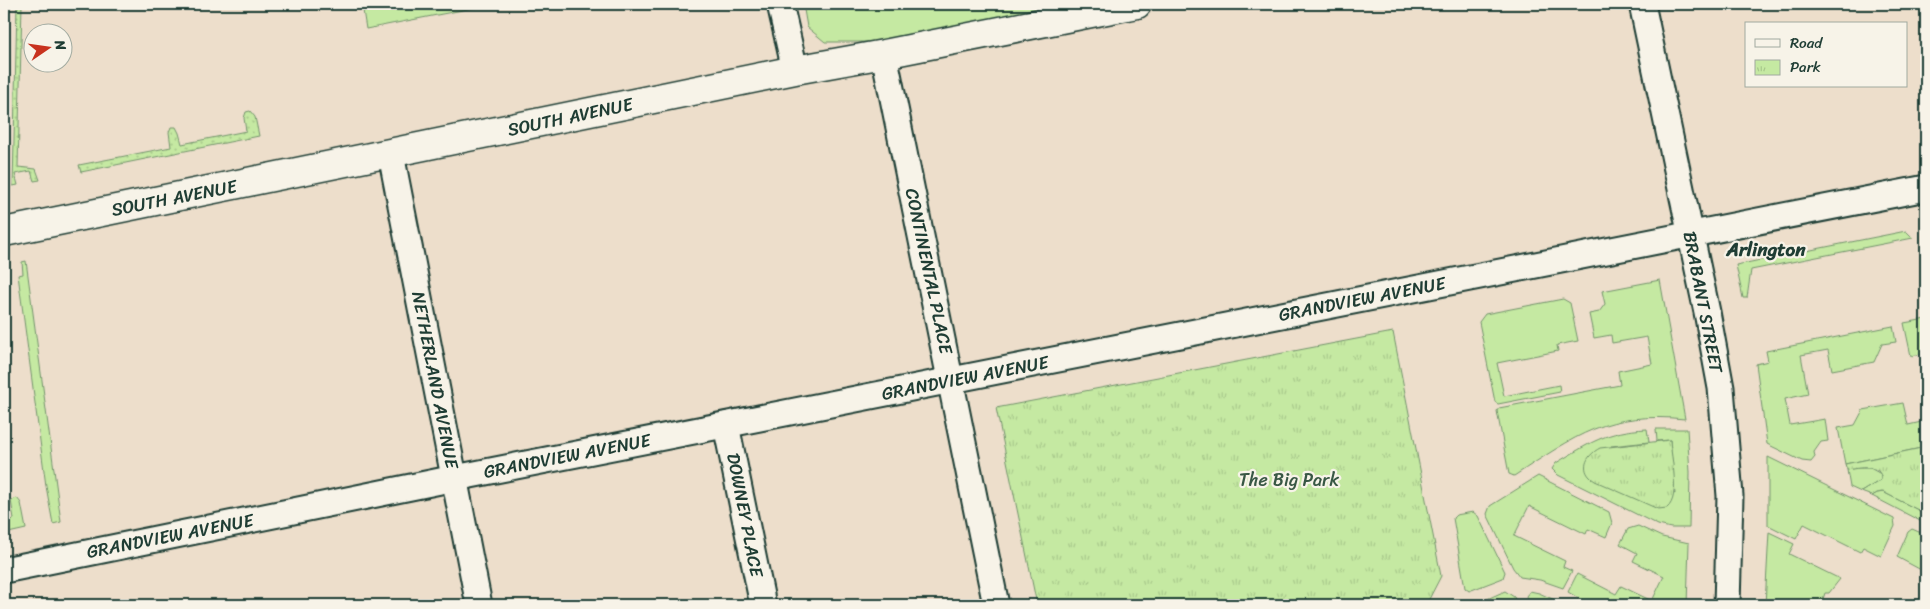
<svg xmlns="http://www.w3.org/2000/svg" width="1930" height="609" font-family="Sriracha,sans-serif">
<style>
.grass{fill:#c5e9a2;stroke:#72936b}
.wetland{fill:url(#wetland-marsh);stroke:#72936b}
.park{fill:url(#park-tufts);stroke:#72936b}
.garden{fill:url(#garden-dots);stroke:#72936b}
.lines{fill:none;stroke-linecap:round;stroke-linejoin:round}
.minor-casing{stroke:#1f3d34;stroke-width:29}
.tertiary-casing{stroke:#1f3d34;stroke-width:31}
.minor{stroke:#f7f3e8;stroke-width:25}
.tertiary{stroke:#f7f3e8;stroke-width:28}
.labels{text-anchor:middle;stroke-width:4.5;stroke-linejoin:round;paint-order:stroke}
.street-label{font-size:18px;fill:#1f3d34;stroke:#f7f3e8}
.park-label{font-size:18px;fill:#385744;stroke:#f7f3e8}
.neighbourhood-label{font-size:19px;font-weight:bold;fill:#1f3d34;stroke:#f7f3e8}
</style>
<defs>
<pattern id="wetland-marsh" width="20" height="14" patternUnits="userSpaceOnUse" patternTransform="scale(1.25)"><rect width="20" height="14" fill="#c5e9a2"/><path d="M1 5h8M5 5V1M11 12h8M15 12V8" fill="none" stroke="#a9c98c"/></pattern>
<pattern id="park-tufts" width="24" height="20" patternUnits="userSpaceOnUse" patternTransform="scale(1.25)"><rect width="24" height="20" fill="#c5e9a2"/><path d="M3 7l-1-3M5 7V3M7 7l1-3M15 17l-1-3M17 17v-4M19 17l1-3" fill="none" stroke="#a9c98c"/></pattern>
<pattern id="garden-dots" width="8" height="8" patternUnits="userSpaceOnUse" patternTransform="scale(1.25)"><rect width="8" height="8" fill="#c5e9a2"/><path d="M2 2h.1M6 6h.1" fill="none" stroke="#a9c98c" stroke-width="1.8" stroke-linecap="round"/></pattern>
</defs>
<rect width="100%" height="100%" fill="#eddecb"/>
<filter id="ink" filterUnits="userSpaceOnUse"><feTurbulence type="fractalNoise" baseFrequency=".02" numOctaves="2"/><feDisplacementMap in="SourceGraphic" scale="10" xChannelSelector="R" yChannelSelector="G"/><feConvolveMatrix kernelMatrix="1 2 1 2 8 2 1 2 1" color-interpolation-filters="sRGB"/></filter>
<g filter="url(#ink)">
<g class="grass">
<polygon points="362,4 493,4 366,29"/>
<polygon points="803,4 1073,4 882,42 825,42 807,27"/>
<polygon points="1906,231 1913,238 1751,270 1747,298 1743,298 1736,265"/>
<polygon points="26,261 61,522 53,524 46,486 18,275 23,274 22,262"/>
<path d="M1660,280L1685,419C1607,411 1577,435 1514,476L1509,474L1497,411L1499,408L1620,385L1618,371L1652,364L1647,337L1612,343L1611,335L1594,338L1589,314L1599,312L1605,304L1602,291Z"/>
<polygon points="1563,299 1570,303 1578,341 1557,345 1558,351 1497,363 1504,396 1559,385 1560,392 1498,404 1495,402 1479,322 1485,314"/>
<polygon points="1926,319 1926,353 1911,356 1904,323"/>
<polygon points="1893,326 1896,342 1882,344 1874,362 1832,370 1828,350 1801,355 1808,394 1785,399 1790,425 1825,419 1828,441 1821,442 1814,452 1815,457 1811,462 1802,461 1767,444 1756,364 1768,361 1766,351"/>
<polygon points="1903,403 1908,425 1926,421 1926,447 1845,464 1838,428 1855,425 1863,410"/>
<path d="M1647,429L1649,442L1611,446L1675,494L1670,440L1657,441L1656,429H1687L1690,472L1689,528H1671L1658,525L1558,475L1552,469L1556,463C1590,443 1606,431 1647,429Z"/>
<polygon points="1768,457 1894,519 1895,526 1881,556 1863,547 1860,552 1804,524 1796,539 1768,525"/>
<polygon points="1855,468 1870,468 1881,474 1881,480 1861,492 1850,487 1847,470"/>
<polygon points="1538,476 1609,512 1612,523 1606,537 1588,529 1586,534 1529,506 1514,536 1565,561 1563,567 1572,571 1563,588 1540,580 1520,577 1513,568 1487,514 1490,506"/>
<polygon points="1883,492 1926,514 1926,524 1872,496 1877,493"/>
<polygon points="17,498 21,503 26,529 4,534 4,522 14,519 11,500"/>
<polygon points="1473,512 1478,516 1505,572 1503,578 1469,591 1465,588 1453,518 1456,515"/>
<polygon points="1638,526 1662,537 1689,543 1687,605 1590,605 1568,592 1577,574 1616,594 1621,586 1652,601 1664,576 1633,561 1637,553 1620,544 1628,529"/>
<polygon points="1912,529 1926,535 1926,570 1923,571 1897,557 1908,532"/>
<polygon points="1769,532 1794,544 1789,554 1840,579 1829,593 1825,593 1821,605 1765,605"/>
<polygon points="1505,591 1514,597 1517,605 1474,605"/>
<polygon points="1530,591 1539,593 1566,605 1529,605 1526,596"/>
</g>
<polygon class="wetland" points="862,4 935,4 913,8 867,7"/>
<g class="park">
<polygon points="1393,332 1441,576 1426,605 1037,605 996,408"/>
<path d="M1670,440C1671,457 1681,497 1667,508L1658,509L1595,481C1579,471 1585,456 1600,448Z"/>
<path d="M1926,447V514L1883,492L1877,493L1872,496L1861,492L1881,480C1883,463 1857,468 1847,470L1845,464Z"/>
</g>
<g class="garden">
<polygon points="17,4 22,4 18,167 36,169 40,180 34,181 31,171 15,174 18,185 13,186"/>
<polygon points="250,111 255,117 259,136 81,172 79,165 171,147 169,132 171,127 176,127 179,133 182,144 246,131 244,118 246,112"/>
</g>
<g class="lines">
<defs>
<g id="minor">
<polyline points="780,4 795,70"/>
<polyline points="1642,4 1707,312 1721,388 1730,496 1727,605"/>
<polyline points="884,54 996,605"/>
<polyline points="391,154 479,605"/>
<polyline points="726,425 763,605"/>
<polyline points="4,570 455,478 1926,188"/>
</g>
<polyline id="tertiary" points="4,232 795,70 884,54 1137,4"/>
</defs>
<use href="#minor" class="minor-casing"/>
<use href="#tertiary" class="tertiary-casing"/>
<use href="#minor" class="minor"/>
<use href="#tertiary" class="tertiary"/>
</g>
</g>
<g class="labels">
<g class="street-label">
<text transform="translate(570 117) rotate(-12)" y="6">SOUTH AVENUE</text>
<text transform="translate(174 198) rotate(-11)" y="6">SOUTH AVENUE</text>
<text transform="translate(929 271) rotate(78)" y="6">CONTINENTAL PLACE</text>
<text transform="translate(1362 299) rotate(-11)" y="6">GRANDVIEW AVENUE</text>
<text transform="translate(1703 302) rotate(79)" y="6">BRABANT STREET</text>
<text transform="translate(965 378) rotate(-11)" y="6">GRANDVIEW AVENUE</text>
<text transform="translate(435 380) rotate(79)" y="6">NETHERLAND AVENUE</text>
<text transform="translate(567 456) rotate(-11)" y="6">GRANDVIEW AVENUE</text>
<text transform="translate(745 515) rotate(79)" y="6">DOWNEY PLACE</text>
<text transform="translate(170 536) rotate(-11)" y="6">GRANDVIEW AVENUE</text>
</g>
<g class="park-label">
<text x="1289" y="486">The Big Park</text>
</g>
<g class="neighbourhood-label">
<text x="1766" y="256">Arlington</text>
</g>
</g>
<rect width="1930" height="609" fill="none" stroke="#f7f3e8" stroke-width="20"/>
<rect x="10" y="10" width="1910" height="589" fill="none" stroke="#1f3d34" stroke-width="2" filter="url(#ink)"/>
<rect x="1745" y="22" width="162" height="65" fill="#f7f3e8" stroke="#a1aaa0"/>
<rect x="1755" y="39" width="25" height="8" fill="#f7f3e8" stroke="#a1aaa0"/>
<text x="1790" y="48" font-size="15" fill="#1f3d34">Road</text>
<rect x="1755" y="60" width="25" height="15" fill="url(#park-tufts)" stroke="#a1aaa0"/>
<text x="1790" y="72" font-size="15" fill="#1f3d34">Park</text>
<g transform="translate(48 48) rotate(77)"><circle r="24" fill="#f7f3e8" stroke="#a1aaa0"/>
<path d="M0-4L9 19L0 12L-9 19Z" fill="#c8321e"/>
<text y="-8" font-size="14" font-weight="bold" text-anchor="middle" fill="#1f3d34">N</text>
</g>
</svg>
